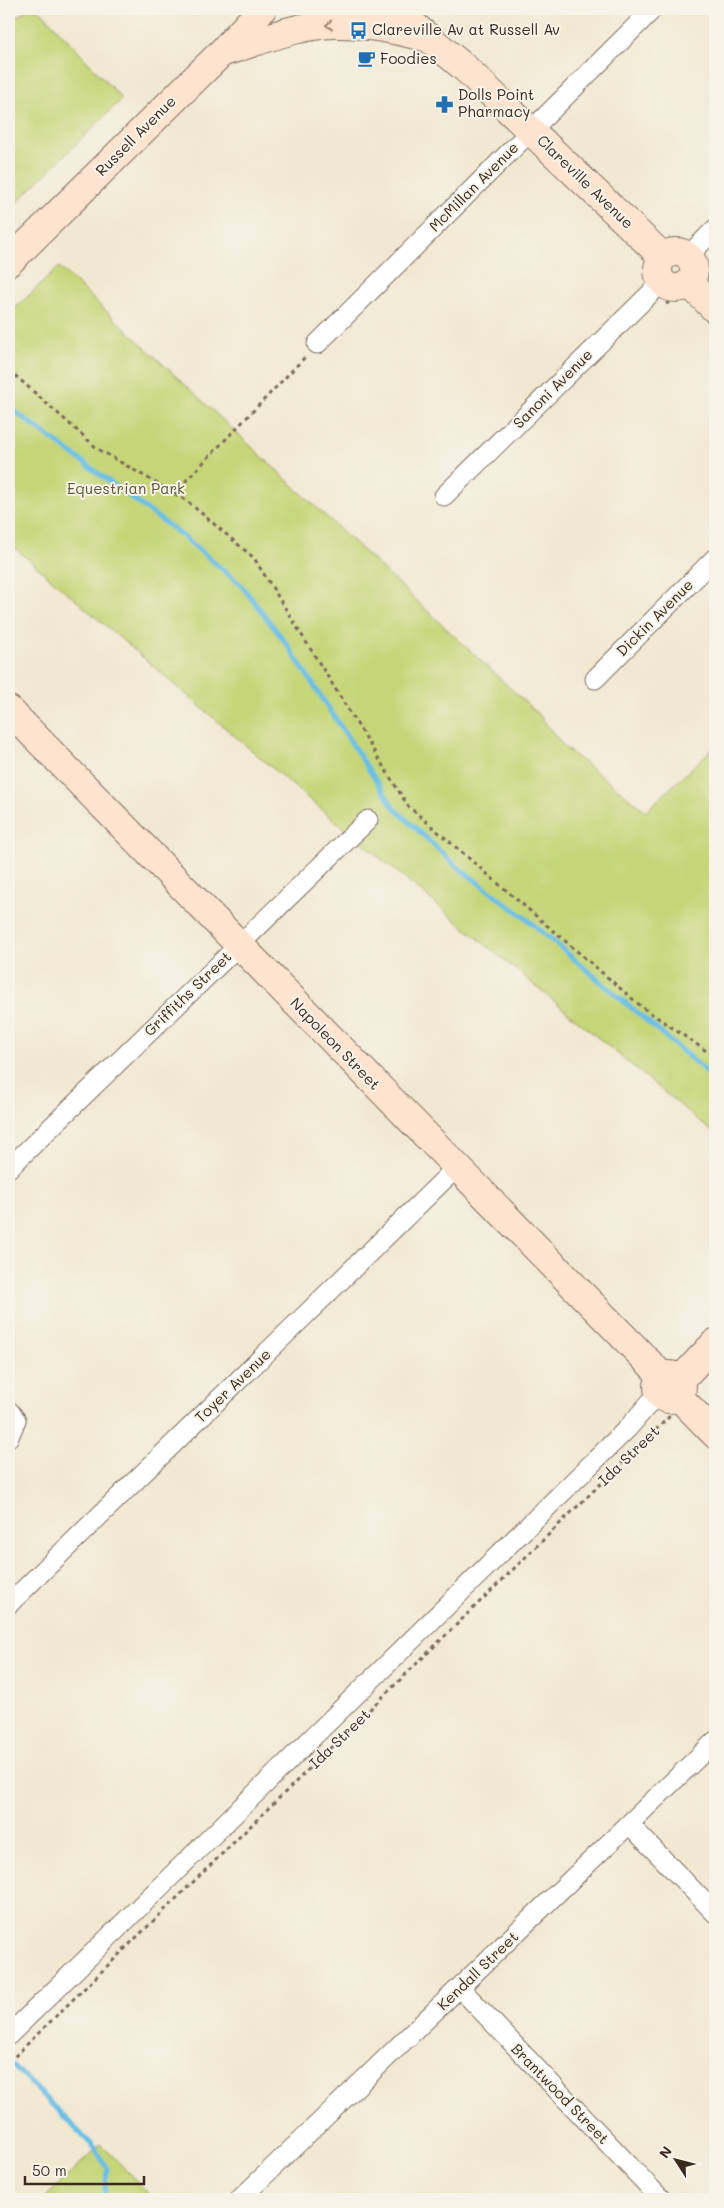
<svg xmlns="http://www.w3.org/2000/svg" width="724" height="2208" font-family="Mali,sans-serif">
<style>
.green{fill:#c5d577;stroke:#80804a}
.lines{fill:none;stroke-linecap:round;stroke-linejoin:round}
.stream{stroke:#69bee5;stroke-width:5}
.street-casing{stroke:#7b6c5d;stroke-width:21}
.secondary-casing{stroke:#7b6c5d;stroke-width:30}
.path{stroke:#7b6c5d;stroke-width:3;stroke-dasharray:4 4;stroke-linecap:butt}
.street{stroke:#fff;stroke-width:19}
.secondary{stroke:#fde4d1;stroke-width:28}
.oneway{stroke:#9c8778}
.labels{text-anchor:middle;stroke-width:4;stroke-linejoin:round;paint-order:stroke}
.poi-label{font-size:15px;fill:#3b2a1e;stroke:#f7f3e8;text-anchor:start}
.street-label{font-size:15px;fill:#3b2a1e;stroke:#f7f3e8}
.park-label{font-size:15px;fill:#5e5534;stroke:#f7f3e8}
</style>
<rect width="100%" height="100%" fill="#f7f3e8"/>
<filter id="ink" filterUnits="userSpaceOnUse"><feTurbulence type="fractalNoise" baseFrequency=".02" numOctaves="2"/><feDisplacementMap in="SourceGraphic" scale="10" xChannelSelector="R" yChannelSelector="G"/><feConvolveMatrix kernelMatrix="1 2 1 2 8 2 1 2 1" color-interpolation-filters="sRGB"/></filter>
<filter id="wash" filterUnits="userSpaceOnUse"><feTurbulence type="fractalNoise" baseFrequency=".0096" numOctaves="4" result="noise"/><feDisplacementMap in="SourceGraphic" scale="20" xChannelSelector="R" yChannelSelector="G"/><feGaussianBlur stdDeviation="1.12" result="paint"/><feColorMatrix in="noise" values="0 0 0 0 0 0 0 0 0 0 0 0 0 0 0 0 0 1.4 0 .05"/><feComposite in="paint" operator="in"/></filter>
<g filter="url(#wash)">
<rect width="100%" height="100%" fill="#f1e8d1"/>
<g class="green">
<polygon points="27,9 39,9 122,99 9,210 9,20 22,14"/>
<polygon points="59,267 540,716 564,747 646,811 715,746 715,1134 305,796 9,543 9,314"/>
<polygon points="101,2144 154,2199 44,2199"/>
</g>
<g class="lines">
<g class="stream">
<polyline points="9,407 184,537 241,585 286,643 394,808 455,865 527,919 715,1079"/>
<polyline points="13,2065 95,2148 107,2169 104,2199"/>
</g>
</g>
</g>
<g filter="url(#ink)">
<g class="lines">
<defs>
<g id="street">
<polyline points="688,256 715,229"/>
<polyline points="317,344 653,9"/>
<polyline points="444,496 662,282"/>
<polyline points="595,679 715,558"/>
<polyline points="9,1168 368,820"/>
<polyline points="9,1411 16,1420 9,1437"/>
<polyline points="9,1604 456,1168"/>
<polyline points="630,1825 715,1913"/>
<polyline points="460,1988 661,2199"/>
<polyline points="9,2035 628,1428 659,1392"/>
<polyline points="240,2199 715,1741"/>
</g>
<g id="secondary">
<polyline points="394,9 466,69 663,257"/>
<path d="M223,52C258,42 296,25 334,24C365,23 395,30 425,37"/>
<circle cx="676" cy="270" r="18"/>
<polyline points="9,262 222,52 262,9"/>
<polyline points="689,283 715,309"/>
<polyline points="9,710 663,1377"/>
<circle cx="670" cy="1387" r="12"/>
<polyline points="679,1379 686,1374 715,1343"/>
<polyline points="678,1396 715,1434"/>
</g>
</defs>
<use href="#street" class="street-casing"/>
<use href="#secondary" class="secondary-casing"/>
<g class="path">
<polyline points="666,304 675,299"/>
<polyline points="9,370 98,449 187,501 254,558 408,806 642,1007 715,1057"/>
<polyline points="174,493 307,355"/>
<polyline points="9,2062 670,1416"/>
</g>
<use href="#street" class="street"/>
<use href="#secondary" class="secondary"/>
</g>
<defs><path id="oneway-chevron" d="M-2-3.5L2.5 0L-2 3.5" fill="none" stroke-width="1.6" stroke-linecap="round" stroke-linejoin="round" transform="scale(1.25)"/></defs>
<use class="oneway" href="#oneway-chevron" transform="translate(329 25) rotate(175)"/>
</g>
<defs>
<symbol id="bus-bare" viewBox="-9 -9 18 18"><path d="M-5-6H5V4H4V6H2V4H-2V6H-4V4H-5ZM-3.5-4V0h7V-4ZM-3.5 1.2v1.5H-2V1.2ZM2 1.2v1.5H3.5V1.2Z" fill="#1f6fb2" stroke="#f7f3e8" stroke-width="2.5" paint-order="stroke"/></symbol>
<symbol id="cafe-bare" viewBox="-9 -9 18 18"><path d="M-5.5-4.5H6V0H3Q3 3.5 0 3.5H-2.5Q-5.5 3.5-5.5 0ZM3-3.2v2h1.7v-2ZM-6 4.5H4V6H-6Z" fill="#1f6fb2" stroke="#f7f3e8" stroke-width="2.5" paint-order="stroke"/></symbol>
<symbol id="pharmacy-bare" viewBox="-9 -9 18 18"><path d="M-2-6h4v4h4v4h-4v4h-4v-4h-4v-4h4Z" fill="#1f6fb2" stroke="#f7f3e8" stroke-width="2.5" paint-order="stroke"/></symbol>
</defs>
<g fill-rule="evenodd">
<use href="#bus-bare" x="346" y="18" width="25" height="25"/>
<use href="#cafe-bare" x="354" y="46" width="25" height="25"/>
<use href="#pharmacy-bare" x="432" y="92" width="25" height="25"/>
</g>
<g class="labels">
<g class="poi-label">
<text x="372" y="35">Clareville Av at Russell Av</text>
<text x="380" y="64">Foodies</text>
<text x="458" y="100">Dolls Point<tspan x="458" dy="17">Pharmacy</tspan></text>
</g>
<g class="street-label">
<text transform="translate(136 136) rotate(-45)" y="5">Russell Avenue</text>
<text transform="translate(585 182) rotate(44)" y="5">Clareville Avenue</text>
<text transform="translate(474 187) rotate(-45)" y="5">McMillan Avenue</text>
<text transform="translate(553 389) rotate(-45)" y="5">Sanoni Avenue</text>
<text transform="translate(655 618) rotate(-45)" y="5">Dickin Avenue</text>
<text transform="translate(188 994) rotate(-44)" y="5">Griffiths Street</text>
<text transform="translate(335 1044) rotate(46)" y="5">Napoleon Street</text>
<text transform="translate(233 1386) rotate(-44)" y="5">Toyer Avenue</text>
<text transform="translate(629 1456) rotate(-44)" y="5">Ida Street</text>
<text transform="translate(340 1739) rotate(-44)" y="5">Ida Street</text>
<text transform="translate(478 1971) rotate(-44)" y="5">Kendall Street</text>
<text transform="translate(560 2094) rotate(46)" y="5">Brantwood Street</text>
</g>
<g class="park-label">
<text x="126" y="494">Equestrian Park</text>
</g>
</g>
<rect width="724" height="2208" fill="none" stroke="#f7f3e8" stroke-width="30"/>
<g transform="translate(676 2160) rotate(306)" stroke="#f7f3e8" stroke-width="4" paint-order="stroke">
<path d="M0-4L9 19L0 12L-9 19Z" fill="#3b2a1e"/>
<text y="-8" font-size="14" font-weight="bold" text-anchor="middle" fill="#3b2a1e">N</text>
</g>
<path d="M25 2176v8h119v-8" fill="none" stroke="#3b2a1e" stroke-width="2.5"/>
<text x="32" y="2176" font-size="15" fill="#3b2a1e" stroke="#f7f3e8" stroke-width="4" paint-order="stroke">50 m</text>
</svg>
